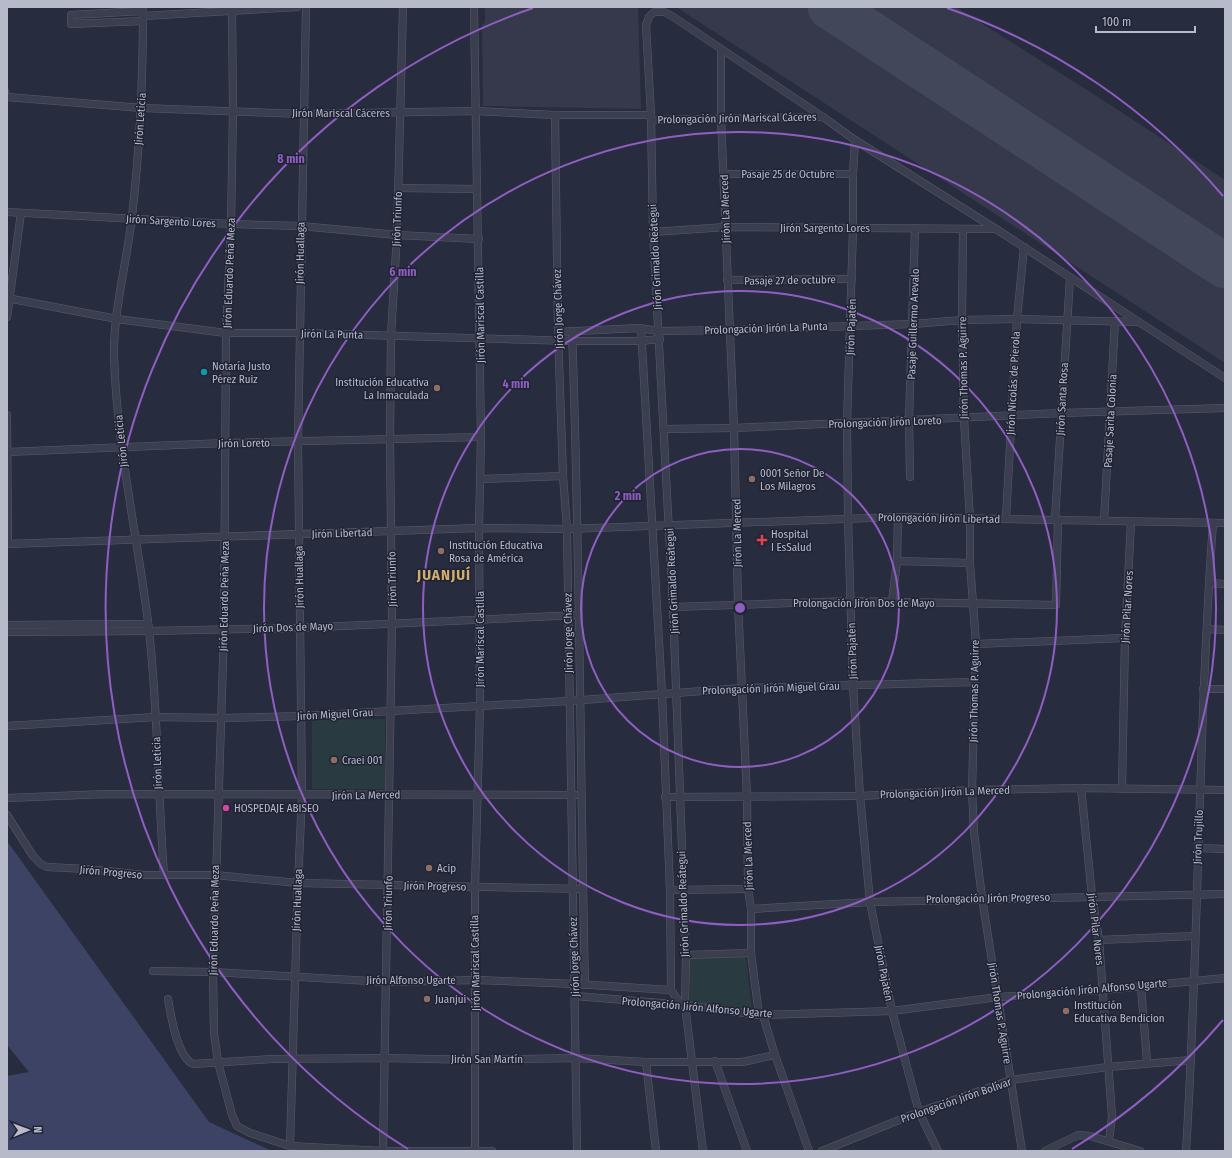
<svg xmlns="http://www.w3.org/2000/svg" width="1232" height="1158" font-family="'Fira Sans Condensed',sans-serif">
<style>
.airport{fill:#35394b}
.green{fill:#2a3a41}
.water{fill:#3c4364}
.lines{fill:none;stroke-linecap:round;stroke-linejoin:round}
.stream{stroke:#3c4364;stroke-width:2}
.runway{stroke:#42475a;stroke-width:45}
.minor-casing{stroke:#595c6c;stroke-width:8}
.minor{stroke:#3b3e4f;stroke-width:7}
.ring{fill:none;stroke:#905ec2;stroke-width:2}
.culture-dot{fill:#0f9aa8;stroke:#202334;stroke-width:1.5}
.education-dot{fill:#8d6e63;stroke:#202334;stroke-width:1.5}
.health-dot{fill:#e0444e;stroke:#202334;stroke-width:1.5}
.hotel-dot{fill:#d1479c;stroke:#202334;stroke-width:1.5}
.labels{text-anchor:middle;stroke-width:3;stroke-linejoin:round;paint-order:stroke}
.street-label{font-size:11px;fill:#b7bac9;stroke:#202334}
.poi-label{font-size:11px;fill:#b7bac9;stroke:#202334;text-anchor:start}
.district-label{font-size:15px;font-weight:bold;letter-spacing:1px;fill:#cfae6d;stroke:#202334}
.centre{fill:#905ec2;stroke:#202334;stroke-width:2}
.ring-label{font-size:12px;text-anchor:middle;font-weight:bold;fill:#905ec2;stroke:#202334;stroke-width:3;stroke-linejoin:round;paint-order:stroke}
</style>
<rect width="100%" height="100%" fill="#272c3e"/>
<g class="airport">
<polygon points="485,7 638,7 641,109 483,106 482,24 485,23"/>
<polygon points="676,7 956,7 1109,104 1225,180 1225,363"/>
</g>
<g class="green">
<polygon points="385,719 385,789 312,789 312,720"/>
<polygon points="746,957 752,1010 690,1002 690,958"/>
</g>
<polygon class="water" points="7,841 209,1122 272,1151 7,1151 7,1076 29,1072 7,1045"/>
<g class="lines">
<polyline class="stream" points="7,88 10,95"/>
<polyline class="runway" points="830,7 1225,266"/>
<defs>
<g id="minor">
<path d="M143,7C143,77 140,147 132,217C127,261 113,313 114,356C117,449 138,538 149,630C158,711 158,794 164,875"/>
<polyline points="232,7 233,110 231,224 226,333 224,630 213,972 214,1033 218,1062 232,1115 237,1126 250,1133 290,1146 383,1151 492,1151"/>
<polyline points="474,7 481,437 479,528 480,706 475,887 475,1151"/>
<polyline points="143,16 297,7"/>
<polyline points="143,21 71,24 71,15 143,11"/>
<polyline points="721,50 721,118 734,428 738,604 747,797 748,889 751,909 751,953 759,1015"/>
<polyline points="7,97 142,108 303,114 475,111 555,115 651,115"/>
<polyline points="555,115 558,332 563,476 567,529 577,1151"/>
<polyline points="651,120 823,117"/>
<polyline points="855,140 853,174 853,228 847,423 848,518 853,685 860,796 870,902 892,1011 919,1112 938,1151"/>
<polyline points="724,174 853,174"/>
<polyline points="398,188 477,189"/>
<polyline points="7,212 231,224 301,226 397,235 479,239"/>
<polyline points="963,229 962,320 964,419 970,519 970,563 976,644 972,790 974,832 982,898 1022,1151"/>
<polyline points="653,232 726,227 995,229"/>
<polyline points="727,280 852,279"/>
<polyline points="7,298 117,319 226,333 299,333 572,341 641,341 660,339"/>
<polyline points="7,317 21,213"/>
<polyline points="641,328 662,694 670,890 671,990 680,1003 685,1005"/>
<path d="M572,331C580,549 580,767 585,985"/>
<polyline points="558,332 639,328 659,331 730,330 913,324 962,320 1017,319 1135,322"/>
<polyline points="7,415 8,544"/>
<polyline points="665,429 734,428 1062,413 1225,408"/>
<polyline points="7,452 225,443 481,437"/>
<polyline points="910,477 909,421 915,228"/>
<polyline points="481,479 563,476"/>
<polyline points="1006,518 1017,319 1024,247"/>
<polyline points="1055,519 1070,278"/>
<polyline points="1104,521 1115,321"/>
<polyline points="7,544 479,528 567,529 898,517 1225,523"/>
<polyline points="897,561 970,563"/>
<polyline points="1209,583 1225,584"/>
<polyline points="892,602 897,561 898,517"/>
<polyline points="673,607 851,601 1056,605 1058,519"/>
<polyline points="7,625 148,624"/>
<polyline points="1207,629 1225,630"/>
<polyline points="7,632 149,631 299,628 578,615"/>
<polyline points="976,644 1125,638"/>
<polyline points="1203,689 1225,689"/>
<polyline points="7,726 156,717 222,718 303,716 569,701 743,688 975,682"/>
<polyline points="1081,788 1092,896 1099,940 1112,1116 1109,1141"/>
<polyline points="1122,789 1125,638 1131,522"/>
<polyline points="665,797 860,796 972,790 1081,788 1225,790"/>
<polyline points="7,798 107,794 575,795"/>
<polyline points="7,815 33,856 41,864 47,867 87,869 144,875 215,875 298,883 583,889"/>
<polyline points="1198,848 1225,849"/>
<polyline points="670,890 748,889"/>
<polyline points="751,909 870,902 1225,894"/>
<polyline points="1099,940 1194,936"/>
<polyline points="686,955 751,953"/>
<polyline points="153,971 213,972 387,982 476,980 576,984 671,990"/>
<polyline points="1141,986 1147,1062"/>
<polyline points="576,996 685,1005 759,1015 892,1011 998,997 1103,990 1225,978"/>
<path d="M168,999C171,1016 177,1056 193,1064L272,1059L386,1058L476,1060L576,1058L646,1062H742L775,1055"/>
<polyline points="763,1015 774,1052 809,1151"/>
<polyline points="715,1061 747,1151"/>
<polyline points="646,1062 656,1151"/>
<polyline points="290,1146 298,883 302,796 298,442 306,7"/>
<polyline points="383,1151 392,622 390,439 391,335 397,235 403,7"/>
<polyline points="703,1151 685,1005 686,955 673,607 653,232 651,115 646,25 649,17 654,12 664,12 672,16 823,117 855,140 996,229 1225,378"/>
<polyline points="822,1151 919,1112 1011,1080 1108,1067 1191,1060"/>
<polyline points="1045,1151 1078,1135 1090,1136 1140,1151"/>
<path d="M1186,1151C1199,942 1198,732 1213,523"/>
</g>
</defs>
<use href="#minor" class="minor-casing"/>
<use href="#minor" class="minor"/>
</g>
<g class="ring">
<circle cx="740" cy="608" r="159"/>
<circle cx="740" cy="608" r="317"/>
<circle cx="740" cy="608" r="476"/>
<path d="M1223 1020A635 635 0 0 1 1072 1149M408 1149A635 635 0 0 1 533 8M947 8A635 635 0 0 1 1223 196"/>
</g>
<circle class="culture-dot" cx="204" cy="372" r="4"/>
<g class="education-dot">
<circle cx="437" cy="388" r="4"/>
<circle cx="752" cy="479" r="4"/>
<circle cx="441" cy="551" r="4"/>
<circle cx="334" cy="760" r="4"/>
<circle cx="429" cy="868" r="4"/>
<circle cx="427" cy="999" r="4"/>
<circle cx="1066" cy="1011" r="4"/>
</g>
<path class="health-dot" d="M760 534h4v4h4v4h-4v4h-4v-4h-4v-4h4z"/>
<circle class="hotel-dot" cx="226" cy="808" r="4"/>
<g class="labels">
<g class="street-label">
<text x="341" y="117">Jirón Mariscal Cáceres</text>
<text transform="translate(737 118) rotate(-1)" y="4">Prolongación Jirón Mariscal Cáceres</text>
<text transform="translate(140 119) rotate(-86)" y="4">Jirón Leticia</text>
<text x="788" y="178">Pasaje 25 de Octubre</text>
<text transform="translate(725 209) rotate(-92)" y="4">Jirón La Merced</text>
<text transform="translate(397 219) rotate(-88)" y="4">Jirón Triunfo</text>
<text transform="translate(171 221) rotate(3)" y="4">Jirón Sargento Lores</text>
<text x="825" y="232">Jirón Sargento Lores</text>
<text transform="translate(300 253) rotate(-89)" y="4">Jirón Huallaga</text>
<text transform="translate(655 257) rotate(-93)" y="4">Jirón Grimaldo Reátegui</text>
<text transform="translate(229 273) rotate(-88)" y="4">Jirón Eduardo Peña Meza</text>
<text transform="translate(790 280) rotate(-1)" y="4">Pasaje 27 de octubre</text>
<text transform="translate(558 309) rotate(-92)" y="4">Jirón Jorge Chávez</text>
<text transform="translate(480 315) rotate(-91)" y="4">Jirón Mariscal Castilla</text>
<text transform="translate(913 324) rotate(-88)" y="4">Pasaje Guillermo Arevalo</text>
<text transform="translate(851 327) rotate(-88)" y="4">Jirón Pajatén</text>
<text transform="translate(766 328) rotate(-2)" y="4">Prolongación Jirón La Punta</text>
<text transform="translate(332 334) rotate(1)" y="4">Jirón La Punta</text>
<text transform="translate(963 368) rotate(-91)" y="4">Jirón Thomas P. Aguirre</text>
<text transform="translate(1013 383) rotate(-87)" y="4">Jirón Nicolás de Pierola</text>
<text transform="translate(1062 399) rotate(-87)" y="4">Jirón Santa Rosa</text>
<text transform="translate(1110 421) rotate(-87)" y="4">Pasaje Sarita Colonia</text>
<text transform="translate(885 422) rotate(-2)" y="4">Prolongación Jirón Loreto</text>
<text transform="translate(121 441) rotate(-96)" y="4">Jirón Leticia</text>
<text transform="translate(244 443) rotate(-1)" y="4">Jirón Loreto</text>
<text transform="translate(939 518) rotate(1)" y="4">Prolongación Jirón Libertad</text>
<text transform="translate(342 533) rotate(-2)" y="4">Jirón Libertad</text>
<text transform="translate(737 533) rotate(-91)" y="4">Jirón La Merced</text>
<text transform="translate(299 577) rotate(-91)" y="4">Jirón Huallaga</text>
<text transform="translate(392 579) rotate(-91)" y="4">Jirón Triunfo</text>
<text transform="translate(672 581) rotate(-93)" y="4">Jirón Grimaldo Reátegui</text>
<text transform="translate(224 596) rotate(-89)" y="4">Jirón Eduardo Peña Meza</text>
<text x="864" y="607">Prolongación Jirón Dos de Mayo</text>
<text transform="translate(1127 607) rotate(-87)" y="4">Jirón Pilar Nores</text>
<text transform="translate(293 627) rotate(-2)" y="4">Jirón Dos de Mayo</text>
<text transform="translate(568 633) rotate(-91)" y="4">Jirón Jorge Chávez</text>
<text transform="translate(480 639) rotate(-90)" y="4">Jirón Mariscal Castilla</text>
<text transform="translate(852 651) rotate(-92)" y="4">Jirón Pajatén</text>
<text transform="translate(771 688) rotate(-2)" y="4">Prolongación Jirón Miguel Grau</text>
<text transform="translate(974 691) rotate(-89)" y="4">Jirón Thomas P. Aguirre</text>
<text transform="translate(335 714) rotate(-3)" y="4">Jirón Miguel Grau</text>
<text transform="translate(157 763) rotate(-92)" y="4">Jirón Leticia</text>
<text transform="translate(945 792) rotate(-2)" y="4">Prolongación Jirón La Merced</text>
<text transform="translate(366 795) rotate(-1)" y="4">Jirón La Merced</text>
<text transform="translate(1198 837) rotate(-88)" y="4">Jirón Trujillo</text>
<text transform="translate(748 856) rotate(-92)" y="4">Jirón La Merced</text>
<text transform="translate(111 872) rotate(5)" y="4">Jirón Progreso</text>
<text transform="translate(435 886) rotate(1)" y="4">Jirón Progreso</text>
<text transform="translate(988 898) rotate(-1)" y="4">Prolongación Jirón Progreso</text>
<text transform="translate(297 900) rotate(-88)" y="4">Jirón Huallaga</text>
<text transform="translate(388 903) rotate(-89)" y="4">Jirón Triunfo</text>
<text transform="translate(683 904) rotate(-92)" y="4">Jirón Grimaldo Reátegui</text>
<text transform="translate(214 920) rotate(-89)" y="4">Jirón Eduardo Peña Meza</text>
<text transform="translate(1096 929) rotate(83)" y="4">Jirón Pilar Nores</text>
<text transform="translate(574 957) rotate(-92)" y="4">Jirón Jorge Chávez</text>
<text transform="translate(475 963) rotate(-91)" y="4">Jirón Mariscal Castilla</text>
<text transform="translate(884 973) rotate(79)" y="4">Jirón Pajatén</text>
<text x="411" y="984">Jirón Alfonso Ugarte</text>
<text transform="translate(1092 989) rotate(-5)" y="4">Prolongación Jirón Alfonso Ugarte</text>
<text transform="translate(697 1007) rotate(5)" y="4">Prolongación Jirón Alfonso Ugarte</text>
<text transform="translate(1000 1013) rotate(81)" y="4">Jirón Thomas P. Aguirre</text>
<text x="487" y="1063">Jirón San Martín</text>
<text transform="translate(956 1100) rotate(-19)" y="4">Prolongación Jirón Bolívar</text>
</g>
<g class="poi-label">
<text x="212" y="370">Notaría Justo<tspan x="212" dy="13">Pérez Ruiz</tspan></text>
<text x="429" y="386" text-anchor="end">Institución Educativa<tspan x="429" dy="13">La Inmaculada</tspan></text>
<text x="760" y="477">0001 Señor De<tspan x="760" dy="13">Los Milagros</tspan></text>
<text x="771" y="538">Hospital<tspan x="771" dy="13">I EsSalud</tspan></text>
<text x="449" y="549">Institución Educativa<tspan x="449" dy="13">Rosa de América</tspan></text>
<text x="342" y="764">Craei 001</text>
<text x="234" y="812">HOSPEDAJE ABISEO</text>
<text x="437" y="872">Acip</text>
<text x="435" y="1003">Juanjui</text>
<text x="1074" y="1009">Institución<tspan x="1074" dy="13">Educativa Bendicion</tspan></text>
</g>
<g class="district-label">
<text x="444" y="580">JUANJUÍ</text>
</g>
</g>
<circle cx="740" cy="608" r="6" class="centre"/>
<g class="ring-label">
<text x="291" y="163">8 min</text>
<text x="403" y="276">6 min</text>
<text x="516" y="388">4 min</text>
<text x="628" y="500">2 min</text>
</g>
<rect width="1232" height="1158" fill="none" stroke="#b7bac9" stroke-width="16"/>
<g transform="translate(28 1130) rotate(89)" stroke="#202334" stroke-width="3" paint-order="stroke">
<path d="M0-3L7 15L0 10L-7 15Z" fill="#b7bac9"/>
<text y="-6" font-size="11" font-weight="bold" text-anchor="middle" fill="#b7bac9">N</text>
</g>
<path d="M1096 26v6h99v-6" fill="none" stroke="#b7bac9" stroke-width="2"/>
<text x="1102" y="26" font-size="12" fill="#b7bac9" stroke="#202334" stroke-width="3" paint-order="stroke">100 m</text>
</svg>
